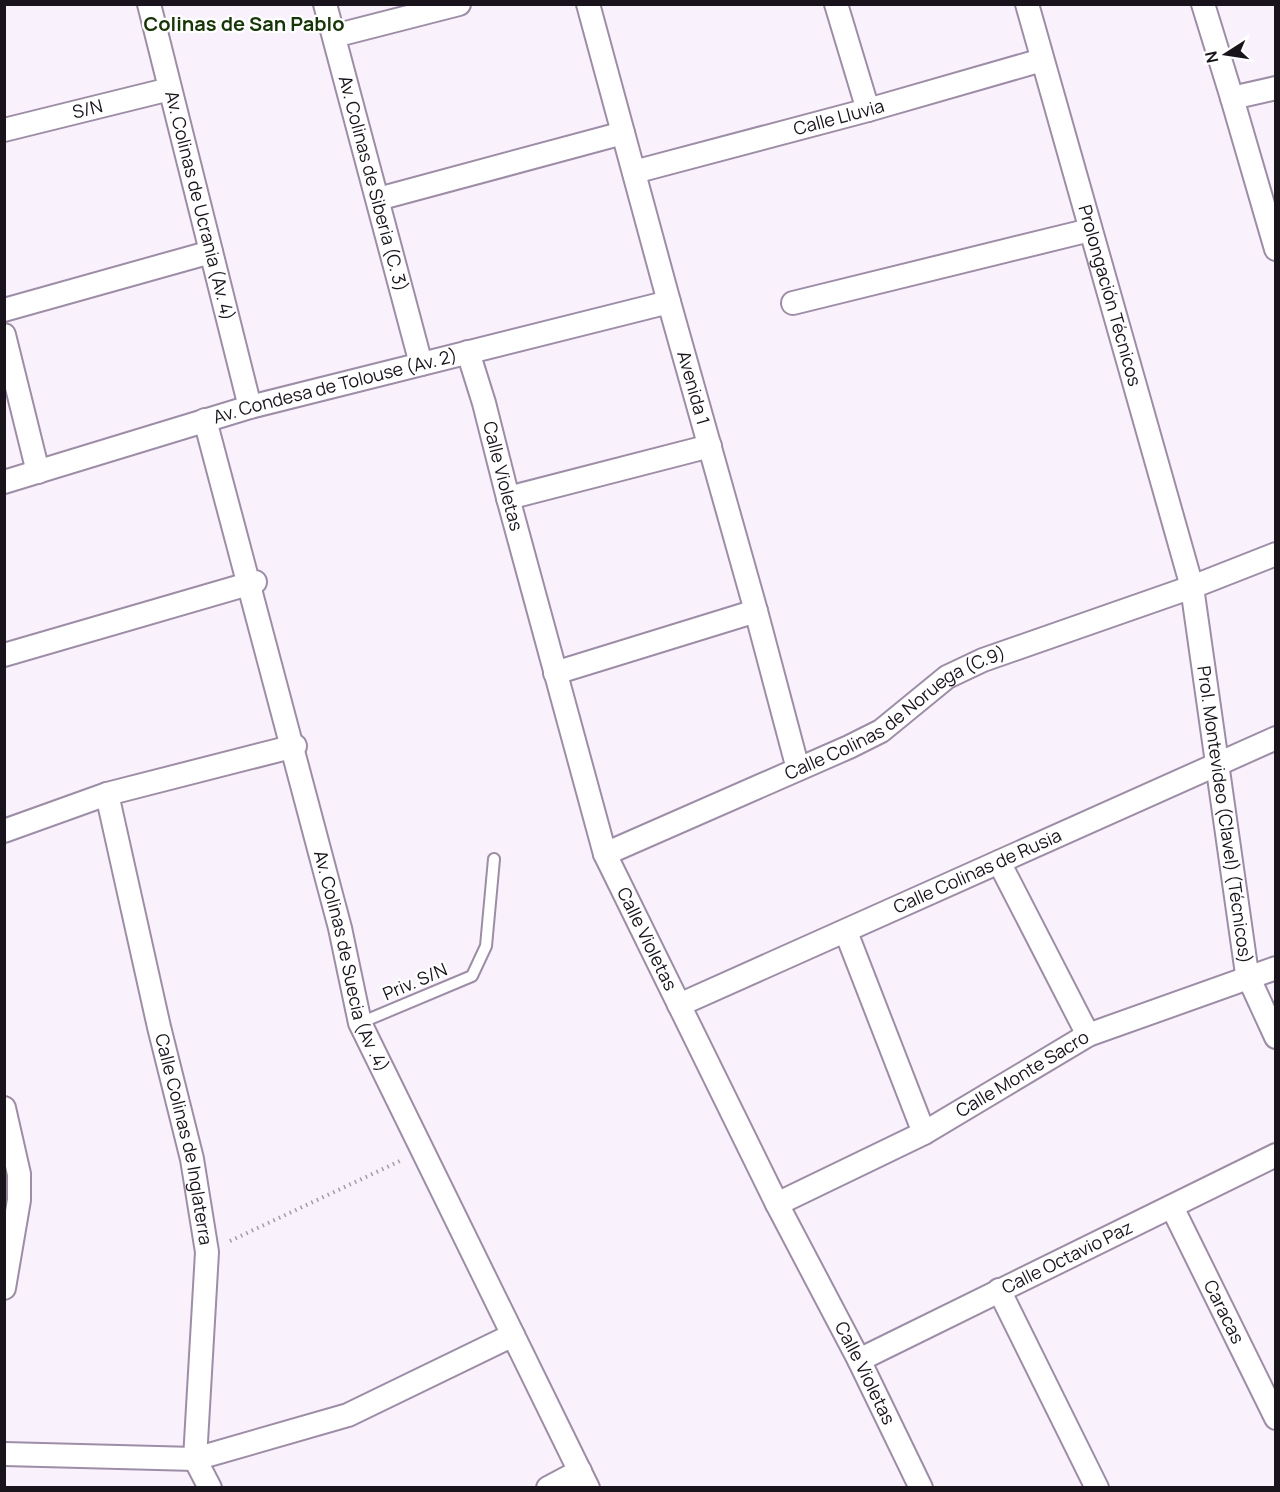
<svg xmlns="http://www.w3.org/2000/svg" width="1280" height="1492" font-family="Manrope,sans-serif">
<style>
.lines{fill:none;stroke-linecap:round;stroke-linejoin:round}
.service-casing{stroke:#9d8da6;stroke-width:14}
.minor-casing{stroke:#9d8da6;stroke-width:26}
.path{stroke:#a39ca6;stroke-width:4;stroke-dasharray:1.5 4.5;stroke-linecap:butt}
.service{stroke:#fff;stroke-width:10}
.minor{stroke:#fff;stroke-width:22}
.labels{text-anchor:middle;stroke-width:4.5;stroke-linejoin:round;paint-order:stroke}
.street-label{font-size:18px;fill:#19131c;stroke:#fff}
.neighbourhood-label{font-size:20px;font-weight:bold;fill:#173607;stroke:#fff}
</style>
<rect width="100%" height="100%" fill="#f9f2fd"/>
<g class="lines">
<defs>
<polyline id="service" points="360,1023 472,976 486,946 494,859"/>
<g id="minor">
<path id="s1" d="M149,4L250,407"/>
<path id="s2" d="M325,4L421,364"/>
<path id="s3" d="M588,4L669,302L756,611L798,769"/>
<polyline points="836,4 868,110"/>
<path id="s4" d="M1027,4L1192,587L1247,974L1276,1037"/>
<polyline points="1203,4 1232,98 1276,249"/>
<polyline points="334,36 459,4"/>
<polyline points="1232,98 1276,88"/>
<path id="s5" d="M4,130L170,89"/>
<path id="s6" d="M634,172L868,110L1042,60"/>
<polyline points="378,199 623,133"/>
<polyline points="793,303 1090,230"/>
<polyline points="4,310 211,252"/>
<polyline points="4,335 38,472"/>
<path id="s7" d="M468,352L484,403L508,498L605,854L777,1204L859,1360L921,1488"/>
<path id="s8" d="M205,420L340,928L360,1023L588,1488"/>
<path id="s9" d="M4,482L250,407L669,302"/>
<polyline points="508,498 710,446"/>
<polyline points="4,655 255,582"/>
<polyline points="555,673 756,611"/>
<path id="s10" d="M107,794L159,1027L192,1159L207,1252L195,1459L210,1488"/>
<polyline points="4,831 107,794 295,746"/>
<path id="s11" d="M605,854L849,747L881,731L947,677L983,660L1192,587L1276,554"/>
<polyline points="999,862 1088,1035"/>
<polyline points="846,932 924,1133"/>
<path id="s12" d="M679,1005L1276,738"/>
<polyline points="4,1108 19,1174 19,1200 4,1288"/>
<path id="s13" d="M777,1204L924,1133L1088,1035L1276,968"/>
<path id="s14" d="M1172,1207L1276,1418"/>
<polyline points="999,1290 1097,1488"/>
<path id="s15" d="M859,1360L1276,1155"/>
<polyline points="4,1454 195,1459 348,1415 513,1335"/>
<polyline points="548,1488 580,1471"/>
</g>
</defs>
<use href="#service" class="service-casing"/>
<use href="#minor" class="minor-casing"/>
<polyline class="path" points="230,1241 402,1160"/>
<use href="#service" class="service"/>
<use href="#minor" class="minor"/>
</g>
<g class="labels">
<g class="street-label">
<text dy="6" stroke="none"><textPath href="#s5" startOffset="86">S/N</textPath></text>
<text dy="6" stroke="none"><textPath href="#s6" startOffset="212">Calle Lluvia</textPath></text>
<text dy="6" stroke="none"><textPath href="#s2" startOffset="186">Av. Colinas de Siberia (C. 3)</textPath></text>
<text dy="6" stroke="none"><textPath href="#s1" startOffset="208">Av. Colinas de Ucrania (Av. 4)</textPath></text>
<text dy="6" stroke="none"><textPath href="#s4" startOffset="303">Prolongación Técnicos</textPath></text>
<text dy="6" stroke="none"><textPath href="#s9" startOffset="345">Av. Condesa de Tolouse (Av. 2)</textPath></text>
<text dy="6" stroke="none"><textPath href="#s3" startOffset="398">Avenida 1</textPath></text>
<text dy="6" stroke="none"><textPath href="#s7" startOffset="129">Calle Violetas</textPath></text>
<text dy="6" stroke="none"><textPath href="#s11" startOffset="324">Calle Colinas de Noruega (C.9)</textPath></text>
<text dy="6" stroke="none"><textPath href="#s4" startOffset="836">Prol. Montevideo (Clavel) (Técnicos)</textPath></text>
<text dy="6" stroke="none"><textPath href="#s12" startOffset="327">Calle Colinas de Rusia</textPath></text>
<text dy="6" stroke="none"><textPath href="#s7" startOffset="615">Calle Violetas</textPath></text>
<text dy="6" stroke="none"><textPath href="#s8" startOffset="561">Av. Colinas de Suecia (Av .4)</textPath></text>
<text transform="translate(415 982) rotate(-23)" y="6">Priv. S/N</text>
<text dy="6" stroke="none"><textPath href="#s13" startOffset="278">Calle Monte Sacro</textPath></text>
<text dy="6" stroke="none"><textPath href="#s10" startOffset="354">Calle Colinas de Inglaterra</textPath></text>
<text dy="6" stroke="none"><textPath href="#s15" startOffset="232">Calle Octavio Paz</textPath></text>
<text dy="6" stroke="none"><textPath href="#s14" startOffset="117">Caracas</textPath></text>
<text dy="6" stroke="none"><textPath href="#s7" startOffset="1101">Calle Violetas</textPath></text>
</g>
<g class="neighbourhood-label">
<text x="244" y="31">Colinas de San Pablo</text>
</g>
</g>
<rect width="1280" height="1492" fill="none" stroke="#19131c" stroke-width="12"/>
<g transform="translate(1226 54) rotate(258)" stroke="#ffffff" stroke-width="4.5" paint-order="stroke">
<path d="M0-4.5L10 22L0 15L-10 22Z" fill="#19131c"/>
<text y="-9" font-size="16" font-weight="bold" text-anchor="middle" fill="#19131c">N</text>
</g>
</svg>
